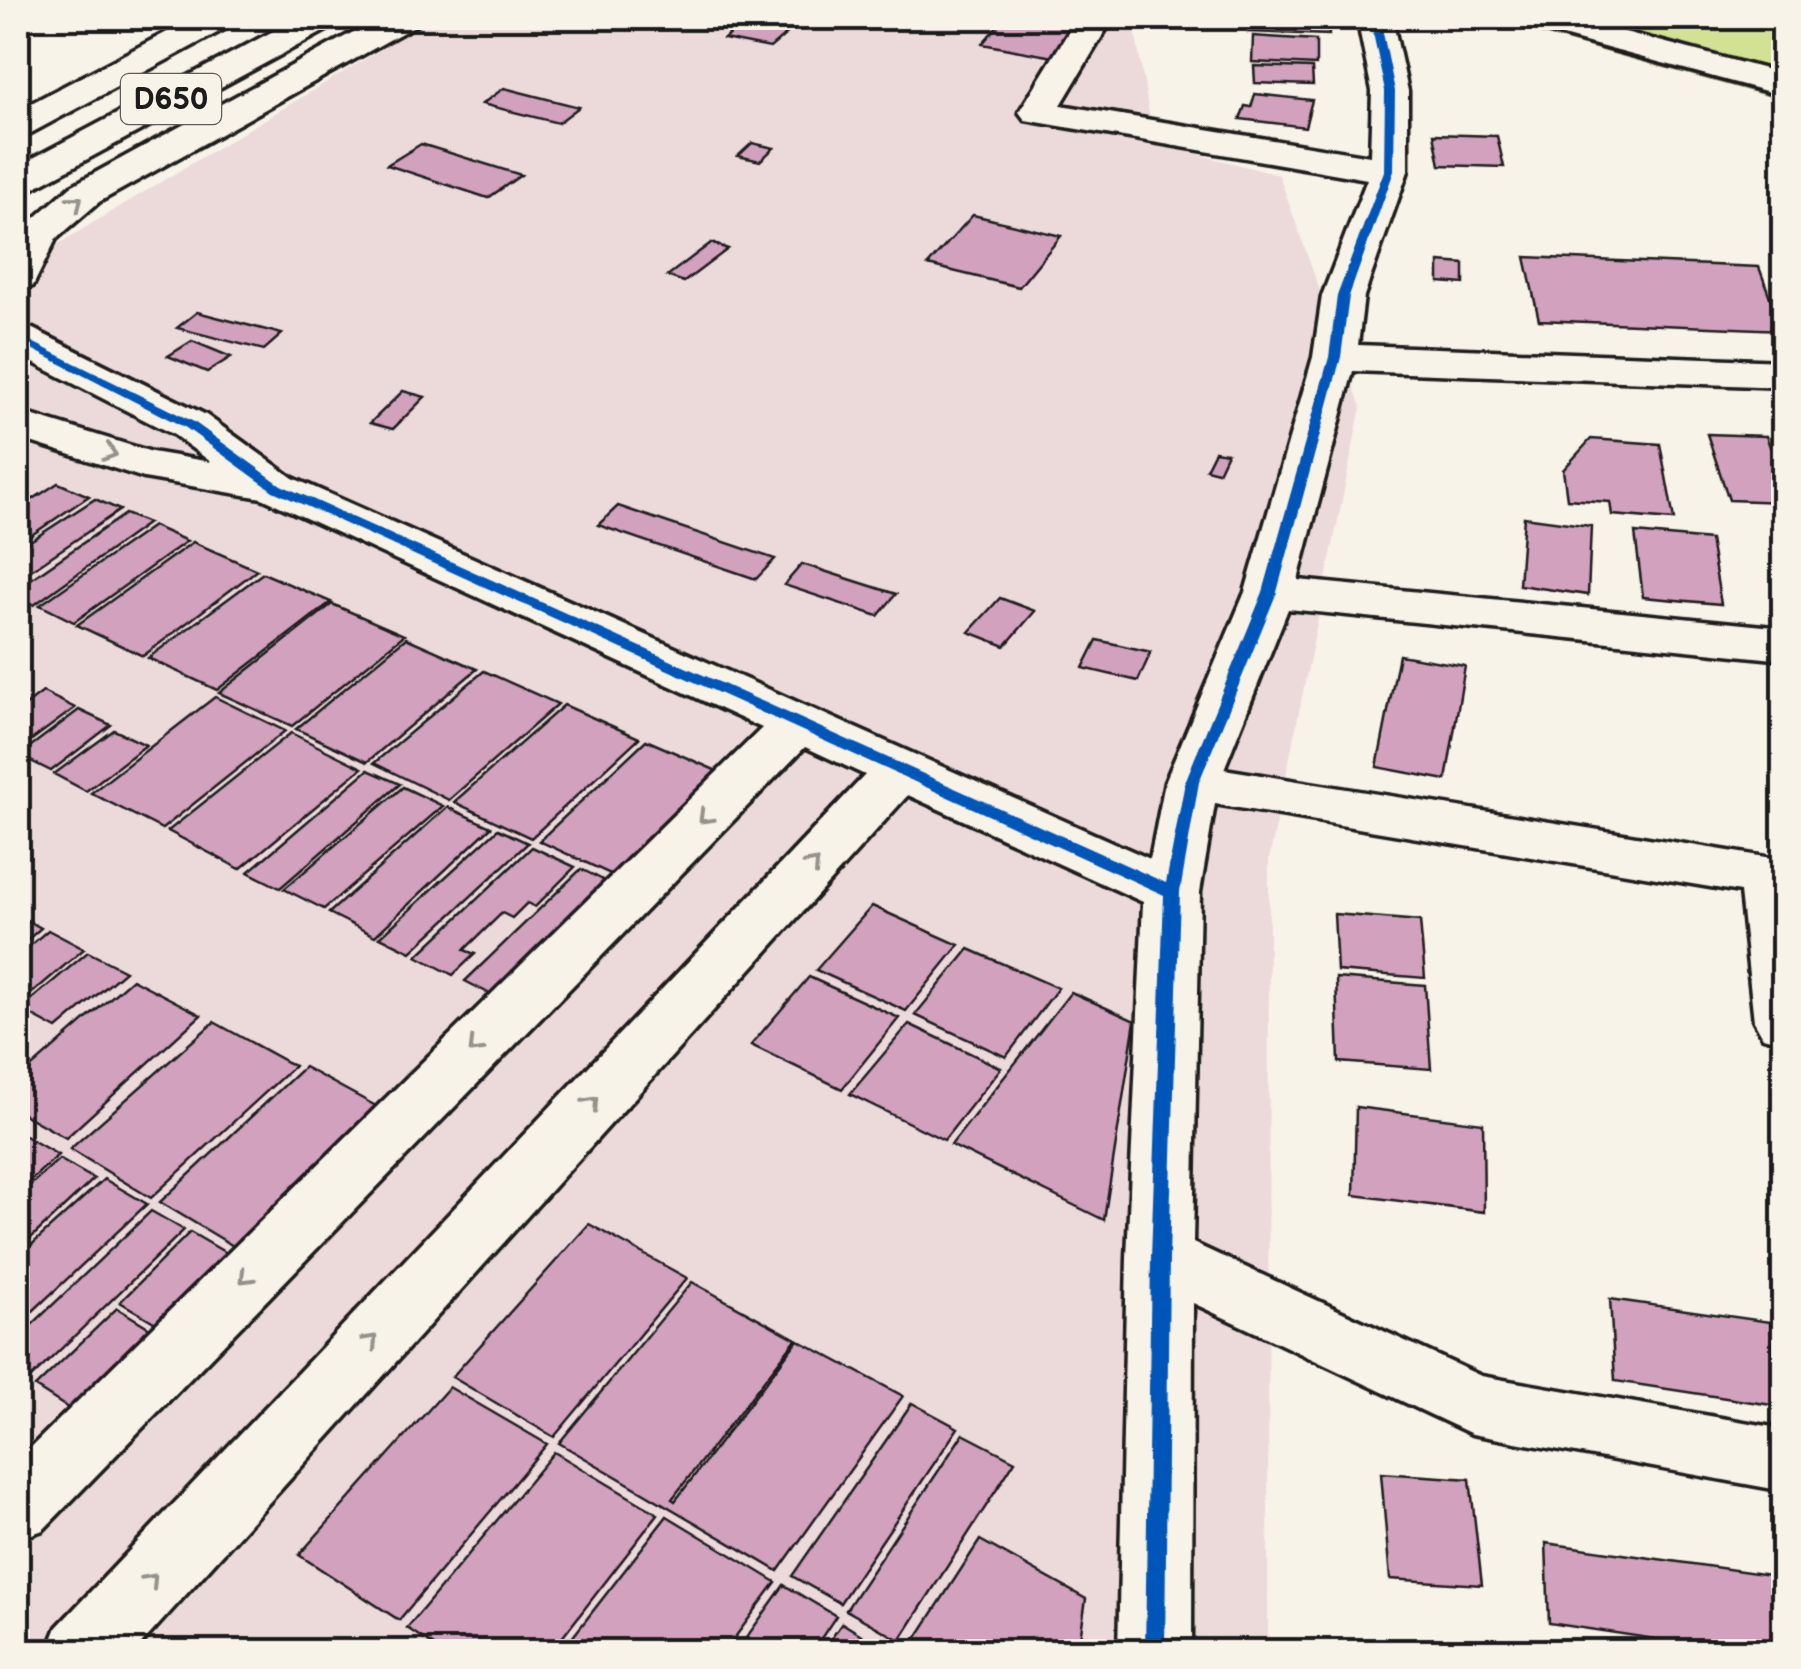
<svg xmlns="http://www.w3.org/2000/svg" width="1801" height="1669" font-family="'Balsamiq Sans',sans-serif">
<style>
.built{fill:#ecdadb}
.green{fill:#d2e194;stroke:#777e58;stroke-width:2.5}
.building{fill:#d2a1be;stroke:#1c1c1c;stroke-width:2.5}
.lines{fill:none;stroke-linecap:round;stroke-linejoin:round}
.minor-casing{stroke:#1c1c1c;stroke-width:7}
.highway-casing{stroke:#1c1c1c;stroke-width:7}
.minor{fill:#f7f3e8;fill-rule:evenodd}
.highway{fill:#f7f3e8;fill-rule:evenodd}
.cycleway-casing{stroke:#f7f3e8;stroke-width:6}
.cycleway{fill:#0057b8;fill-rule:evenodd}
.oneway{stroke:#94928c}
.labels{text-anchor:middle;stroke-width:9;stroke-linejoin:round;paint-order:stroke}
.shield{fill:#f7f3e8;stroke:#5e5c59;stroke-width:2.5}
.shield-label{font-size:30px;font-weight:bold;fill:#1c1c1c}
</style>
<rect width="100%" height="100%" fill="#f7f3e8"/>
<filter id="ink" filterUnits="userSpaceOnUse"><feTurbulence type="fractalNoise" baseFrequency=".01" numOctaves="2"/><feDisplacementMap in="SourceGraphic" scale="20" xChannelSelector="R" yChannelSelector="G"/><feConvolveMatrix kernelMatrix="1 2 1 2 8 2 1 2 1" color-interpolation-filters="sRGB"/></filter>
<g filter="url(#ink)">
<polygon class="built" points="433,18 1133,18 1154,143 1279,175 1361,407 1269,860 1268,1651 18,1652 18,268"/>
<polygon class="green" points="1486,18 1783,18 1783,99"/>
<g class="building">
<polygon points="748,18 805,18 770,48 724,39"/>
<polygon points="1004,18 1084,18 1053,57 982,44"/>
<polygon points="1152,18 1217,18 1208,28"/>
<polygon points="1247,18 1328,18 1329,35 1248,32"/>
<polygon points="1253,36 1316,40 1316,65 1252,62"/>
<polygon points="1254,66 1312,68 1313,85 1255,83"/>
<polygon points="504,88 579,107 558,123 482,104"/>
<polygon points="1255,94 1312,100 1305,127 1240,119 1245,106 1251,107"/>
<polygon points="1434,134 1497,136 1504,167 1440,165"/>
<polygon points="752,143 774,148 760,161 738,156"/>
<polygon points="421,144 521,175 488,198 387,165"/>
<polygon points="973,215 1061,236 1019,287 928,265"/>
<polygon points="711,243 728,249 684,282 667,276"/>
<polygon points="1525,257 1759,267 1782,330 1539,320"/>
<polygon points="1439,262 1464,264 1464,284 1439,282"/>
<polygon points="197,312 282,334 264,350 177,328"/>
<polygon points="192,341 231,357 207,372 168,356"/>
<polygon points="403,391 425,397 393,429 370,423"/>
<polygon points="1707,434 1766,436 1784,483 1784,502 1729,500"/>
<polygon points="1591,439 1660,444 1674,520 1612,515 1610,502 1567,499 1563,470"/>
<polygon points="1215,451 1227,453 1218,472 1206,469"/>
<polygon points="58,483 89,496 30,536 18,531 18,509"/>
<polygon points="95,499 120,510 18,579 18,549"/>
<polygon points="618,506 775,559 756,579 598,525"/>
<polygon points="125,514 148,523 34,605 18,597 18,588"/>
<polygon points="1524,517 1591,526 1588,595 1519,585"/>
<polygon points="153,526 187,541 74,622 40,605"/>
<polygon points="1635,533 1710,540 1721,604 1643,597"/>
<polygon points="193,542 257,570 143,656 77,625"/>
<polygon points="802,564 896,594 878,616 784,585"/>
<polygon points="263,573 331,602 217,690 148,658"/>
<polygon points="1000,598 1035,611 1005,646 969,632"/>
<polygon points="332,604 404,635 292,726 219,693"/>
<polygon points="406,638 477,669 367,762 296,729"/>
<polygon points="1097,640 1151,652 1138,681 1083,668"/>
<polygon points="1399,655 1465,666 1446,780 1377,767"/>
<polygon points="484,671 558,704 449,800 374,763"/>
<polygon points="43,692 75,708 18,750 18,711"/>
<polygon points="215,697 285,731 162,829 91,793"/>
<polygon points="564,705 639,738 531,838 454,802"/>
<polygon points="79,710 111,725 51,771 19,755"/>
<polygon points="114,730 146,745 86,791 54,774"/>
<polygon points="291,733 362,768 240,869 168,831"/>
<polygon points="646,740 724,774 619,878 539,841"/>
<polygon points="368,770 400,784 280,888 248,872"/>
<polygon points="403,787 443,806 324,909 284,889"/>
<polygon points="447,807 491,827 375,936 329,913"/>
<polygon points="498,829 528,843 411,952 380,937"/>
<polygon points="532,847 575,867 535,907 527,903 512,918 502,913 464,950 475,954 453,975 417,956"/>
<polygon points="581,869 615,886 500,999 465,981"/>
<polygon points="872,906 959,945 906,1011 816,970"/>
<polygon points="1334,914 1420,921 1425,978 1337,971"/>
<polygon points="18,915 41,928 18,948"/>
<polygon points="48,930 84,949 18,1005 18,956"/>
<polygon points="969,949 1058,988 1006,1057 915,1015"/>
<polygon points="88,952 125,971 57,1029 20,1009"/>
<polygon points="809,977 899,1018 842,1089 751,1045"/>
<polygon points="1336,978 1425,985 1431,1069 1339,1062"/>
<polygon points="132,979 201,1015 66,1138 18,1111 18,1079"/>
<polygon points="1071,992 1135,1021 1104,1220 951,1145"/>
<polygon points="214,1022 294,1066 151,1198 70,1149"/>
<polygon points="909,1024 1001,1068 944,1140 850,1094"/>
<polygon points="304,1067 387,1112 245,1253 160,1202"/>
<polygon points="1356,1107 1483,1123 1484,1212 1354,1195"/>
<polygon points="18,1132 58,1155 18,1192"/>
<polygon points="59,1159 94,1179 18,1250 18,1196"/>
<polygon points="104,1179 147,1204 18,1325 18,1257"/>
<polygon points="151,1211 184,1230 27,1382 18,1376 18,1338"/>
<polygon points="589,1224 687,1278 554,1437 452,1377"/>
<polygon points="190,1232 240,1261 171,1332 120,1302"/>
<polygon points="692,1282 796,1339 672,1499 675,1501 798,1340 903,1396 778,1571 559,1443"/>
<polygon points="1610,1299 1770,1322 1778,1406 1615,1381"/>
<polygon points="117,1308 163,1336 82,1417 35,1387"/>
<polygon points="449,1387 547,1444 399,1620 299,1555"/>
<polygon points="912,1403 958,1428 840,1603 792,1576"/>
<polygon points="963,1434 1015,1461 900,1640 846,1610"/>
<polygon points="554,1452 658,1514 551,1652 443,1652 407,1628"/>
<polygon points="1381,1473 1470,1479 1482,1585 1390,1579"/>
<polygon points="667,1516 776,1582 724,1652 561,1652"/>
<polygon points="980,1540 1086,1599 1078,1652 910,1648"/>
<polygon points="1546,1543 1784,1577 1784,1652 1741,1652 1549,1623"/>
<polygon points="784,1585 836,1616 812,1652 736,1652"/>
<polygon points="842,1623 889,1652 822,1652"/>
</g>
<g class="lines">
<defs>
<g id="minor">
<polygon points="379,18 422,18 416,25 99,202 56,239 33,286 18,289 18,233 71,186"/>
<polygon points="1077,18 1113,18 1061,105 1370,156 1372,91 1357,18 1392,18 1408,91 1408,171 1364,296 1358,345 1784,361 1784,387 1353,371 1298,580 1784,628 1784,660 1288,609 1224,769 1784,860 1784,1043 1763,1037 1754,1021 1740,892 1215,804 1200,892 1193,1243 1481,1376 1784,1429 1784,1491 1472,1434 1193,1303 1192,1652 1118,1652 1127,1257 1143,902 908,795 134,1652 47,1652 57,1627 865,775 805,747 43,1530 18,1539 18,1460 762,728 262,498 144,478 18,438 18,411 152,452 211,462 174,435 18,355 18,325 33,329 206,415 293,478 1150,859 1165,782 1245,592 1313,357 1322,296 1367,179 1025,120 1019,112"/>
<polygon points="1516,18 1572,18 1784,74 1784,96 1522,25"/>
</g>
<g id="highway">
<polygon points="194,18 238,18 232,25 31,133 18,136 18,110"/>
<polygon points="298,18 342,18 336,25 32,189 18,193 18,166"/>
</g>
</defs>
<use href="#minor" class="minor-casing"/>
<use href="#highway" class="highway-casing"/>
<use href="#minor" class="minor"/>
<use href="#highway" class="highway"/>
<defs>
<polygon id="cycleway" points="1370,18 1380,18 1395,91 1394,171 1349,296 1341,357 1277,592 1199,782 1180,892 1169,1257 1165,1652 1145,1652 1151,1257 1164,895 273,491 186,428 18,342 18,335 194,422 281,485 1166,883 1185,782 1263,592 1329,357 1337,296 1384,171 1385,91"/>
</defs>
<use href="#cycleway" class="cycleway-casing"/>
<use href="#cycleway" class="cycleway"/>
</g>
<defs><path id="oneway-chevron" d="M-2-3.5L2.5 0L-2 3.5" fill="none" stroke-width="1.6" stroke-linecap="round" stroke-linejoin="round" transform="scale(2.5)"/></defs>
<g class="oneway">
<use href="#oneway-chevron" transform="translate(76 202) rotate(-39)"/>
<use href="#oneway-chevron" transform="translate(110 453) rotate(18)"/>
<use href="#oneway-chevron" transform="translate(705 817) rotate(135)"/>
<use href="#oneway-chevron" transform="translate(813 865) rotate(-47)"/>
<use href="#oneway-chevron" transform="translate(475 1047) rotate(135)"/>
<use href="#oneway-chevron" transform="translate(592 1103) rotate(-47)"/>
<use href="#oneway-chevron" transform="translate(246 1277) rotate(135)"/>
<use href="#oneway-chevron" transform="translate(371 1341) rotate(-47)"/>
<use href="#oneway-chevron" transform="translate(151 1580) rotate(-47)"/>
</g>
</g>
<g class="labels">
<rect class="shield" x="121" y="74" width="100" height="50" rx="8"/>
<g class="shield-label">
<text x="171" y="109">D650</text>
</g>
</g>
<rect width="1801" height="1669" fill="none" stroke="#f7f3e8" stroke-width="60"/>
<rect x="30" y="30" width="1741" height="1609" fill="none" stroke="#1c1c1c" stroke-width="4" filter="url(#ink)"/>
</svg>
